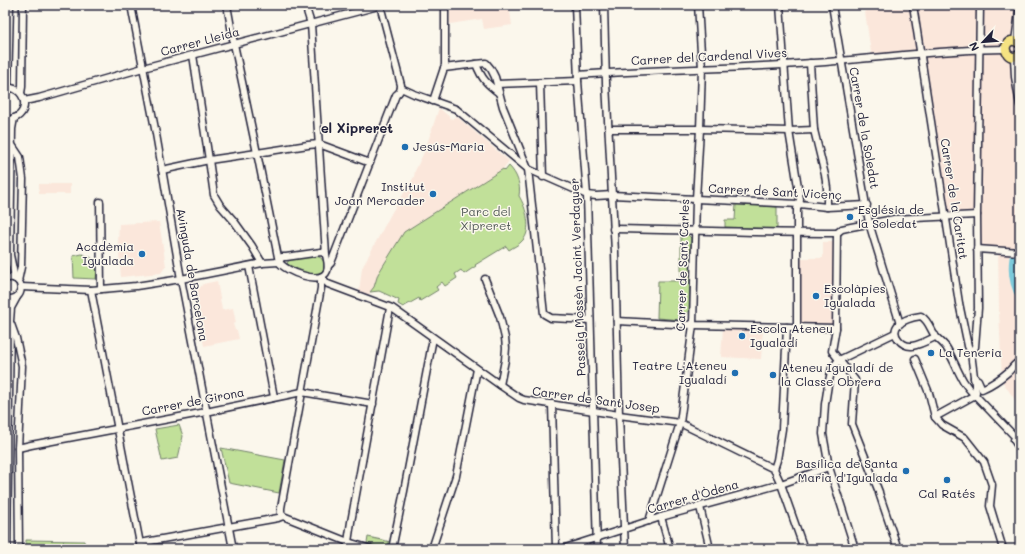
<svg xmlns="http://www.w3.org/2000/svg" width="1025" height="554" font-family="Mali,sans-serif">
<style>
.built{fill:#fbe7db}
.green{fill:#c1e099;stroke:#72816a}
.lines{fill:none;stroke-linecap:round;stroke-linejoin:round}
.canal{stroke:#7ccada;stroke-width:7}
.minor-casing{stroke:#22223b;stroke-width:9}
.major-casing{stroke:#22223b;stroke-width:11}
.minor{stroke:#fbf7ec;stroke-width:6}
.major{stroke:#f5e382;stroke-width:8}
.poi-dot{fill:#1f6fb2;stroke:#fbf7ec;stroke-width:1.5}
.labels{text-anchor:middle;stroke-width:3;stroke-linejoin:round;paint-order:stroke}
.street-label{font-size:12px;fill:#22223b;stroke:#fbf7ec}
.poi-label{font-size:12px;fill:#22223b;stroke:#fbf7ec;text-anchor:start}
.park-label{font-size:12px;fill:#525b57;stroke:#fbf7ec}
.neighbourhood-label{font-size:13px;font-weight:bold;fill:#22223b;stroke:#fbf7ec}
</style>
<rect width="100%" height="100%" fill="#fbf7ec"/>
<filter id="ink" filterUnits="userSpaceOnUse"><feTurbulence type="fractalNoise" baseFrequency=".025" numOctaves="2"/><feDisplacementMap in="SourceGraphic" scale="8" xChannelSelector="R" yChannelSelector="G"/><feConvolveMatrix kernelMatrix="1 2 1 2 8 2 1 2 1" color-interpolation-filters="sRGB"/></filter>
<g filter="url(#ink)">
<g class="built">
<polygon points="450,5 509,5 512,25 484,29 482,19 450,24"/>
<polygon points="864,5 1020,5 1020,407 1002,381 999,310 998,247 978,247 973,213 947,215 922,54 872,59"/>
<polygon points="439,108 452,119 456,116 509,161 503,169 404,232 378,274 374,287 368,296 359,292 362,268 392,212 414,177 415,171 425,150"/>
<rect x="39" y="184" width="31" height="10"/>
<polygon points="159,222 166,266 161,273 121,277 118,243 119,224"/>
<polygon points="823,242 834,242 832,325 799,324 800,258 823,258"/>
<polygon points="217,281 222,310 233,308 236,323 233,324 235,330 237,330 239,339 204,346 194,295 203,284"/>
<polygon points="723,328 763,329 761,359 721,357"/>
</g>
<g class="green">
<path d="M509,166C517,174 521,185 519,196C526,207 533,231 522,241C519,245 513,247 509,250L506,246L475,265L476,266L464,274L461,270L455,274L457,278L445,286L442,282L436,287L438,290L420,301L419,298L403,307L398,304L399,300L379,291L370,292L374,287L378,274L404,232L503,169L505,171Z"/>
<polygon points="736,204 777,207 777,229 725,227 725,220 735,220"/>
<polygon points="681,234 687,234 691,238 689,310 682,320 657,318 658,281 681,281"/>
<path d="M82,254C90,257 95,257 95,267L97,269L96,279L74,278L73,256Z"/>
<path d="M314,256C329,256 327,277 313,274C305,273 296,268 289,265L287,263L289,260Z"/>
<polygon points="179,425 183,436 178,458 162,461 155,429"/>
<polygon points="221,448 285,460 279,493 229,483"/>
<polygon points="368,537 391,542 389,549 383,549 367,543"/>
<polygon points="26,540 84,541 85,549 26,549"/>
</g>
<g class="lines">
<path class="canal" d="M1013,258C1011,271 1013,285 1020,297"/>
<defs>
<g id="minor">
<polyline points="131,5 156,134 181,279 233,549"/>
<polyline points="227,5 234,44 257,153 279,262"/>
<polyline points="575,5 578,81 587,195 597,549"/>
<polyline points="604,5 606,83 615,252 619,415 625,549"/>
<polyline points="780,5 789,131 800,199 797,209 797,327"/>
<polyline points="832,5 869,223 900,324"/>
<polyline points="913,5 959,303 968,346 971,353 976,392 975,395 935,417"/>
<polyline points="1015,41 1020,5"/>
<polyline points="193,55 209,160 214,195 220,205 234,221 252,246 262,263"/>
<polyline points="1014,57 1015,77 1020,105"/>
<polyline points="810,63 814,130 825,175 827,188 827,207"/>
<path d="M476,64C482,79 486,83 499,93"/>
<polyline points="444,68 476,64 486,63 491,69 495,77 503,107 528,169 544,314 551,318 590,320"/>
<path d="M578,75C656,69 734,69 812,63C876,59 941,49 1006,49"/>
<polyline points="540,83 543,177"/>
<polyline points="497,84 578,81"/>
<polyline points="8,88 10,5"/>
<polyline points="401,88 414,94 456,109 528,169 587,195 596,196 612,195 696,199 799,204 827,207 867,205"/>
<polyline points="21,93 22,87 23,5"/>
<polyline points="24,101 39,98 143,68 382,5"/>
<polyline points="433,101 445,65 445,5"/>
<polyline points="14,118 12,129 10,255 15,279"/>
<path d="M5,119C31,122 30,85 5,88"/>
<polyline points="609,129 700,129 789,131 814,130"/>
<polyline points="5,135 5,193"/>
<polyline points="12,145 20,157 23,179 21,267 18,281"/>
<polyline points="162,170 209,160 257,153 308,145 319,144 370,163"/>
<polyline points="100,202 101,289"/>
<path d="M613,229C687,230 760,233 833,233H837L842,229L851,227L894,219L977,215"/>
<polyline points="837,233 836,328 832,351 855,380 852,424 879,492 879,493 898,549"/>
<polyline points="977,249 1020,252"/>
<path d="M279,262C285,271 321,286 327,271C329,266 327,260 326,255L311,24L305,5"/>
<polyline points="279,262 282,257 286,257 321,252 324,253 326,255"/>
<polyline points="249,266 274,397"/>
<path d="M328,266L331,263L396,95C400,92 401,90 401,85L380,5"/>
<polyline points="321,277 328,284 392,308 500,385 519,398 524,400 619,415 680,423 774,469"/>
<path d="M5,279C26,271 26,305 5,298"/>
<polyline points="485,279 500,317 505,338 506,348 505,360 500,385"/>
<polyline points="21,287 91,290 136,286 181,279 262,263 279,262"/>
<polyline points="91,290 141,549"/>
<polyline points="617,321 693,325 836,328"/>
<polyline points="11,324 16,338 22,366 18,448 19,549"/>
<path d="M935,335L933,338C927,341 919,345 912,346C902,347 890,334 898,325C904,319 914,317 921,316C929,321 930,329 935,336C939,340 943,343 946,347C956,363 960,382 975,395L1020,442"/>
<polyline points="971,353 975,347 978,308 977,215 980,5"/>
<polyline points="915,359 929,393 935,417 942,425 965,438 984,462 992,485 990,506 1003,549"/>
<path d="M974,378L978,380L982,389C991,385 1000,379 1008,372C1012,369 1014,363 1020,362"/>
<polyline points="552,404 556,549"/>
<polyline points="1014,440 1020,449"/>
<polyline points="18,448 31,445 206,412 302,392 373,404"/>
<polyline points="774,469 777,460 782,429 787,327"/>
<polyline points="774,469 781,484 804,549"/>
<polyline points="700,507 710,549"/>
<polyline points="283,516 281,513 281,508 321,288 321,277"/>
<polyline points="661,517 670,549"/>
<polyline points="649,521 680,423 693,325 696,199 700,129 702,68 698,5"/>
<polyline points="140,543 278,518 283,516 348,542 371,549"/>
<polyline points="7,549 10,321 11,308 17,297"/>
<polyline points="348,549 348,542 351,522 390,308"/>
<polyline points="392,549 404,491 433,338"/>
<polyline points="432,549 456,476 477,369"/>
<polyline points="562,549 661,517 781,484 829,467"/>
<polyline points="855,549 829,467 823,434 825,404 828,385 832,368 839,360 895,333"/>
</g>
<path id="major" d="M1020,44C1017,42 1015,40 1011,41C1000,45 1008,64 1020,54"/>
</defs>
<use href="#minor" class="minor-casing"/>
<use href="#major" class="major-casing"/>
<use href="#minor" class="minor"/>
<use href="#major" class="major"/>
</g>
</g>
<g class="poi-dot">
<circle cx="405" cy="147" r="4"/>
<circle cx="433" cy="194" r="4"/>
<circle cx="850" cy="217" r="4"/>
<circle cx="142" cy="254" r="4"/>
<circle cx="816" cy="296" r="4"/>
<circle cx="742" cy="336" r="4"/>
<circle cx="931" cy="353" r="4"/>
<circle cx="735" cy="373" r="4"/>
<circle cx="773" cy="375" r="4"/>
<circle cx="906" cy="471" r="4"/>
<circle cx="947" cy="480" r="4"/>
</g>
<g class="labels">
<g class="street-label">
<text transform="translate(200 42) rotate(-15)" y="4">Carrer Lleida</text>
<text transform="translate(709 57) rotate(-3)" y="4">Carrer del Cardenal Vives</text>
<text transform="translate(864 128) rotate(80)" y="4">Carrer de la Soledat</text>
<text transform="translate(775 192) rotate(3)" y="4">Carrer de Sant Vicenç</text>
<text transform="translate(954 199) rotate(81)" y="4">Carrer de la Caritat</text>
<text transform="translate(683 265) rotate(-88)" y="4">Carrer de Sant Carles</text>
<text transform="translate(192 275) rotate(80)" y="4">Avinguda de Barcelona</text>
<text transform="translate(578 277) rotate(-92)" y="4">Passeig Mossèn Jacint Verdaguer</text>
<text transform="translate(596 400) rotate(8)" y="4">Carrer de Sant Josep</text>
<text transform="translate(193 402) rotate(-11)" y="4">Carrer de Girona</text>
<text transform="translate(693 497) rotate(-16)" y="4">Carrer d'Òdena</text>
</g>
<g class="poi-label">
<text x="413" y="151">Jesús-Maria</text>
<text x="425" y="191" text-anchor="end">Institut<tspan x="425" dy="14">Joan Mercader</tspan></text>
<text x="858" y="214">Església de<tspan x="858" dy="14">la Soledat</tspan></text>
<text x="134" y="251" text-anchor="end">Acadèmia<tspan x="134" dy="14">Igualada</tspan></text>
<text x="824" y="293">Escolàpies<tspan x="824" dy="14">Igualada</tspan></text>
<text x="750" y="333">Escola Ateneu<tspan x="750" dy="14">Igualadí</tspan></text>
<text x="939" y="357">La Teneria</text>
<text x="727" y="370" text-anchor="end">Teatre L'Ateneu<tspan x="727" dy="14">Igualadí</tspan></text>
<text x="781" y="372">Ateneu Igualadí de<tspan x="781" dy="14">la Classe Obrera</tspan></text>
<text x="898" y="468" text-anchor="end">Basílica de Santa<tspan x="898" dy="14">Maria d'Igualada</tspan></text>
<text x="947" y="498" text-anchor="middle">Cal Ratés</text>
</g>
<g class="park-label">
<text x="486" y="216">Parc del<tspan x="486" dy="14">Xipreret</tspan></text>
</g>
<g class="neighbourhood-label">
<text x="357" y="133">el Xipreret</text>
</g>
</g>
<rect width="1025" height="554" fill="none" stroke="#fbf7ec" stroke-width="20"/>
<rect x="10" y="10" width="1005" height="534" fill="none" stroke="#22223b" stroke-width="1.5" filter="url(#ink)"/>
<g transform="translate(983 42) rotate(244)" stroke="#fbf7ec" stroke-width="3" paint-order="stroke">
<path d="M0-3L7 15L0 10L-7 15Z" fill="#22223b"/>
<text y="-6" font-size="11" font-weight="bold" text-anchor="middle" fill="#22223b">N</text>
</g>
</svg>
